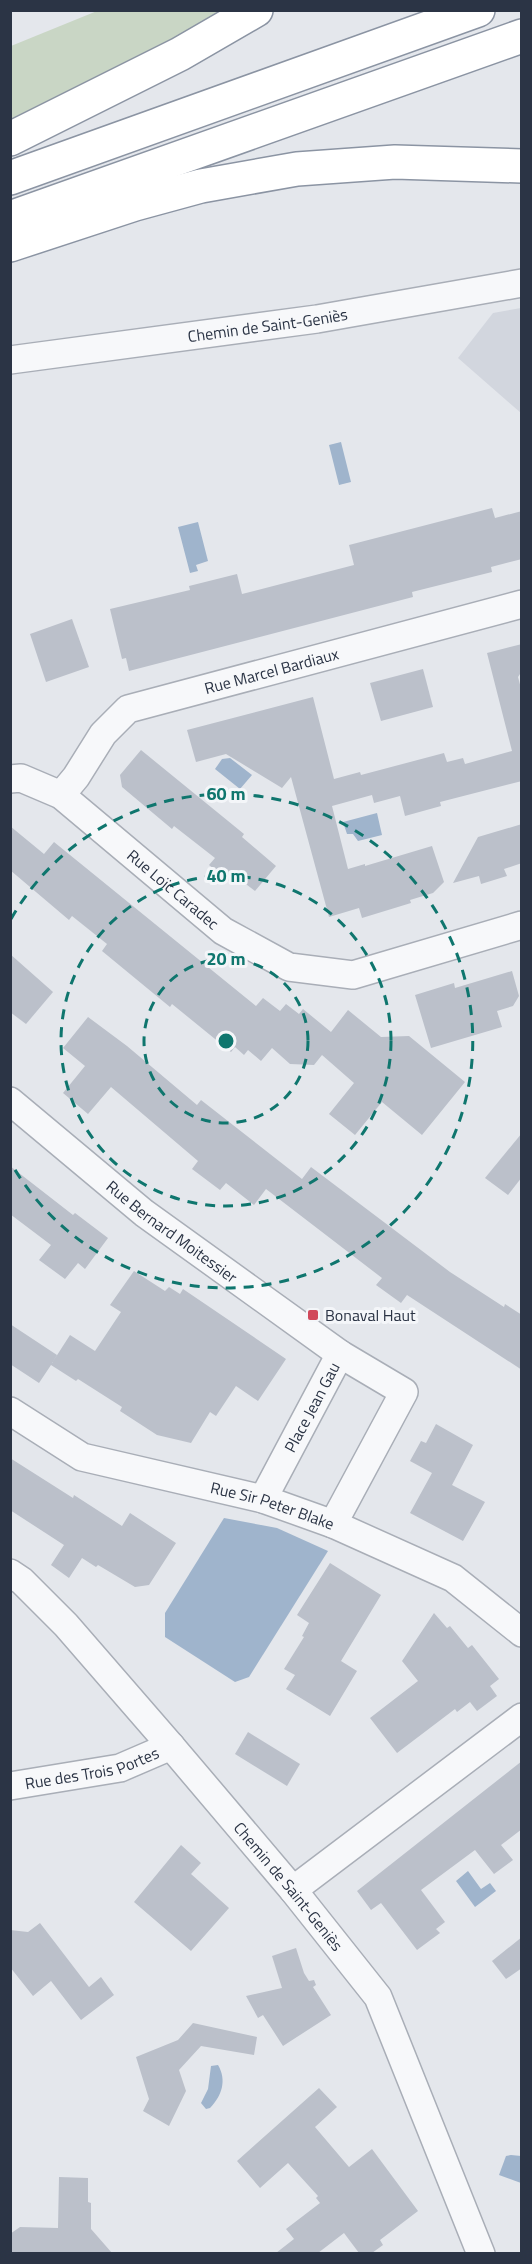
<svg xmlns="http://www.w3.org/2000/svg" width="532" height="2264" font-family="'Titillium Web',sans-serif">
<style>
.built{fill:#d2d6de}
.green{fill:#c9d6c5}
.water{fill:#9fb4cc}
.building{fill:#bbc0ca}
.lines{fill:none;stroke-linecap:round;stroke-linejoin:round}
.street-casing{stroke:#a9aeb7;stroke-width:30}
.highway-casing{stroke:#8b94a3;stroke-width:36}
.street{stroke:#f7f8fa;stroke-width:27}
.highway{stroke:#fff;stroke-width:33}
.ring{fill:none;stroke:#0f766e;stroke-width:3;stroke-dasharray:10 8}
.poi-dot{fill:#d1495b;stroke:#f4f6f9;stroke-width:2}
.labels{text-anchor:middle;stroke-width:6;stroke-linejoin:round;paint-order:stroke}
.street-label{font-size:16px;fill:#2b3445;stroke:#f4f6f9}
.poi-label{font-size:16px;fill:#2b3445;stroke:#f4f6f9;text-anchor:start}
.centre{fill:#0f766e;stroke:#f4f6f9;stroke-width:3}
.ring-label{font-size:18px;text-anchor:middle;font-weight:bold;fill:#0f766e;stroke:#f4f6f9;stroke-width:6;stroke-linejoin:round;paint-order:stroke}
</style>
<rect width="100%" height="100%" fill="#e4e7ec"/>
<polygon class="built" points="521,308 522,308 521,413 458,358 493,313"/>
<polygon class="green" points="97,11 238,11 11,127 11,46"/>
<g class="water">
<polygon points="341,442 351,482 339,485 329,445"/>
<polygon points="198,522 208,561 196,565 198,571 190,573 178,527"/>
<polygon points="230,758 252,775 240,789 215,769 222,759"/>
<polygon points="377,813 382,835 358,841 353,834 347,834 343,822"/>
<polygon points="224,1518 277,1528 328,1551 249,1677 235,1682 165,1637 165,1613"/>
<polygon points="468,1871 481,1889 490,1883 496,1891 475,1907 456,1881"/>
<path d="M218,2065C227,2080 222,2096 210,2108L206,2109L201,2103L208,2089L211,2066Z"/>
<polygon points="511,2155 521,2156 521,2183 499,2175 506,2156"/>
</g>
<g class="building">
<polygon points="492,508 495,518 522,511 522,559 491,567 492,572 412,592 413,597 129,671 126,658 122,659 110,609 190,590 189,586 237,574 242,594 354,565 349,545"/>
<polygon points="72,619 89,667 46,682 30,634"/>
<polygon points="522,644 522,671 518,677 522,692 522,781 440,802 441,806 405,816 400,796 374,803 372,795 332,806 348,869 365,864 365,866 432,846 444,882 433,893 410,900 411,903 362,918 359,908 329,917 291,777 282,788 226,754 196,762 187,730 313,697 334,779 360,772 361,775 444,753 447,762 463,758 465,764 512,751 487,653"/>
<polygon points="423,669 433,707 381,721 370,683"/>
<polygon points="141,750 244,834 242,837 276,866 255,891 234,875 229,881 209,865 215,858 174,826 172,829 122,787 120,775"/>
<polygon points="522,824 522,863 504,869 507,876 481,884 479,876 453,883 478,837"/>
<polygon points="10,826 44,854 54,842 256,1006 263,998 280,1011 286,1004 299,1014 303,1009 331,1032 348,1010 381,1037 409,1036 465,1082 422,1135 382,1102 355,1135 329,1114 354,1083 322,1055 314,1065 290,1064 272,1048 261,1061 248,1050 244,1055 235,1047 231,1052 172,1004 170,1007 102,951 107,944 72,916 69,920 10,870"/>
<polygon points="10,954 53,992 26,1024 10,1012"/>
<polygon points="512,971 519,996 513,1006 497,1011 502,1027 431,1048 415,995 454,983 455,988"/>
<polygon points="88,1017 127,1046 197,1105 201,1100 302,1179 311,1167 450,1272 504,1307 505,1304 522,1315 522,1370 407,1295 401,1303 376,1285 382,1278 266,1189 254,1205 226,1183 220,1190 192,1169 198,1161 111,1087 88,1114 63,1093 85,1066 63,1048"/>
<polygon points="522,1133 522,1177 508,1195 485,1178"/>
<polygon points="10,1166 73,1215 75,1213 108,1238 85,1269 78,1263 65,1279 39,1260 51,1245 10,1214"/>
<polygon points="134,1271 165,1291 169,1287 180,1294 183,1289 286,1359 258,1401 236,1386 216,1416 210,1412 191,1443 157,1435 120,1411 122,1407 78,1379 76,1381 51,1365 39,1383 10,1364 10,1324 57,1355 52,1363 70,1335 95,1351 121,1312 110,1305"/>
<polygon points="436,1424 473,1445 452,1485 485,1502 463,1541 410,1513 432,1473 410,1461 421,1441 426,1443"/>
<polygon points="10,1458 73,1498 74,1495 122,1526 130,1513 176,1543 149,1585 135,1587 98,1565 96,1567 82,1558 69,1578 51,1565 64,1545 10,1510"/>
<polygon points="330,1563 381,1595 341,1661 357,1671 330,1716 286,1689 295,1675 284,1669 304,1637 302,1636 309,1623 297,1615"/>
<polygon points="434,1613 447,1628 450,1626 468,1648 472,1645 499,1679 490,1686 497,1696 477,1711 470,1702 457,1712 455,1709 397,1753 370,1718 418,1681 402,1661"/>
<polygon points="248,1732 300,1764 287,1786 235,1754"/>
<polygon points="522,1761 522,1829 501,1845 513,1860 494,1874 475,1850 421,1890 445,1922 436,1929 440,1933 417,1950 381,1903 371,1910 357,1891"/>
<polygon points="181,1845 201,1863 191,1874 229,1908 191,1951 134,1902"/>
<polygon points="40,1923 89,1987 101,1977 114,1995 81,2020 51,1981 33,1996 10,1967 10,1930 28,1932"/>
<polygon points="522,1937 522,1968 506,1979 492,1961"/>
<polygon points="296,1948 304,1973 309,1981 314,1980 316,1985 313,1987 331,2015 283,2046 263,2015 258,2018 246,1996 282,1988 272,1956"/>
<polygon points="193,2023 257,2037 254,2055 201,2046 179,2070 186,2091 169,2126 143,2111 149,2099 136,2057 178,2040"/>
<polygon points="319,2088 337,2107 315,2127 349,2167 372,2149 418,2211 380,2240 383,2245 372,2253 359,2253 344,2233 318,2253 276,2253 294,2239 286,2229 320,2203 316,2198 318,2196 288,2163 260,2188 237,2161"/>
<polygon points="59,2177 88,2178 88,2202 91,2203 91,2229 112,2253 10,2253 10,2234 20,2227 58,2228"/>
</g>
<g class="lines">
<defs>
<g id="street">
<path id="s1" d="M10,360L317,319L522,283"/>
<path id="s2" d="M10,779L21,778L61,795L223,931L289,967L353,975L522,925"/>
<path id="s3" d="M61,795L76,777L103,734L128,709L522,604"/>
<path id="s4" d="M10,1101L144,1213L340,1354L404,1392L333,1524"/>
<path id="s5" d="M10,1411L82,1457L263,1499L333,1524L453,1578L522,1633"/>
<path id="s6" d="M263,1499L340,1354"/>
<path id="s7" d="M10,1573L22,1581L66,1625L171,1746L293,1890L378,1997L481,2254"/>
<path id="s8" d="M10,1786L120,1768L171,1746"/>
<polyline points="293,1890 522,1717"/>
</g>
<g id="highway">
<polyline points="10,139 180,54 256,10"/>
<polyline points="10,178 478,10"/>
<polyline points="10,218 522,36"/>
<polyline points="10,245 135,204 201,186 297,169 395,162 522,166"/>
</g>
</defs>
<use href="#street" class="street-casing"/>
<use href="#highway" class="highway-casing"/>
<use href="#street" class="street"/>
<use href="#highway" class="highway"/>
</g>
<g class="ring">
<circle cx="226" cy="1041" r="82"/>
<circle cx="226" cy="1041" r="165"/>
<path d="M11 919A247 247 0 1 1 11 1163"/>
</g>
<rect class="poi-dot" x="307" y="1309" width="12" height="12" rx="3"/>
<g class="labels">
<g class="street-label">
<text dy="6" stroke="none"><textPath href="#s1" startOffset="260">Chemin de Saint-Geniès</textPath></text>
<text dy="6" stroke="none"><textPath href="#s3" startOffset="258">Rue Marcel Bardiaux</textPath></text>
<text dy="6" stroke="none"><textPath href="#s2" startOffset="201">Rue Loïc Caradec</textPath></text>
<text dy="6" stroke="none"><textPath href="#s4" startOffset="208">Rue Bernard Moitessier</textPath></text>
<text dy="6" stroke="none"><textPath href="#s6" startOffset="104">Place Jean Gau</textPath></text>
<text dy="6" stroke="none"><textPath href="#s5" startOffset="282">Rue Sir Peter Blake</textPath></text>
<text dy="6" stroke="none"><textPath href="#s8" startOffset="84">Rue des Trois Portes</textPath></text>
<text dy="6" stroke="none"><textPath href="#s7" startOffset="420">Chemin de Saint-Geniès</textPath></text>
</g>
<g class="poi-label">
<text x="325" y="1321">Bonaval Haut</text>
</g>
</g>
<circle cx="226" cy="1041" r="9" class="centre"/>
<g class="ring-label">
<text x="226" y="800">60 m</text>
<text x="226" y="882">40 m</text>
<text x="226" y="965">20 m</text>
</g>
<rect width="532" height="2264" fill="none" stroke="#2b3445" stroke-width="24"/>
</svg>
